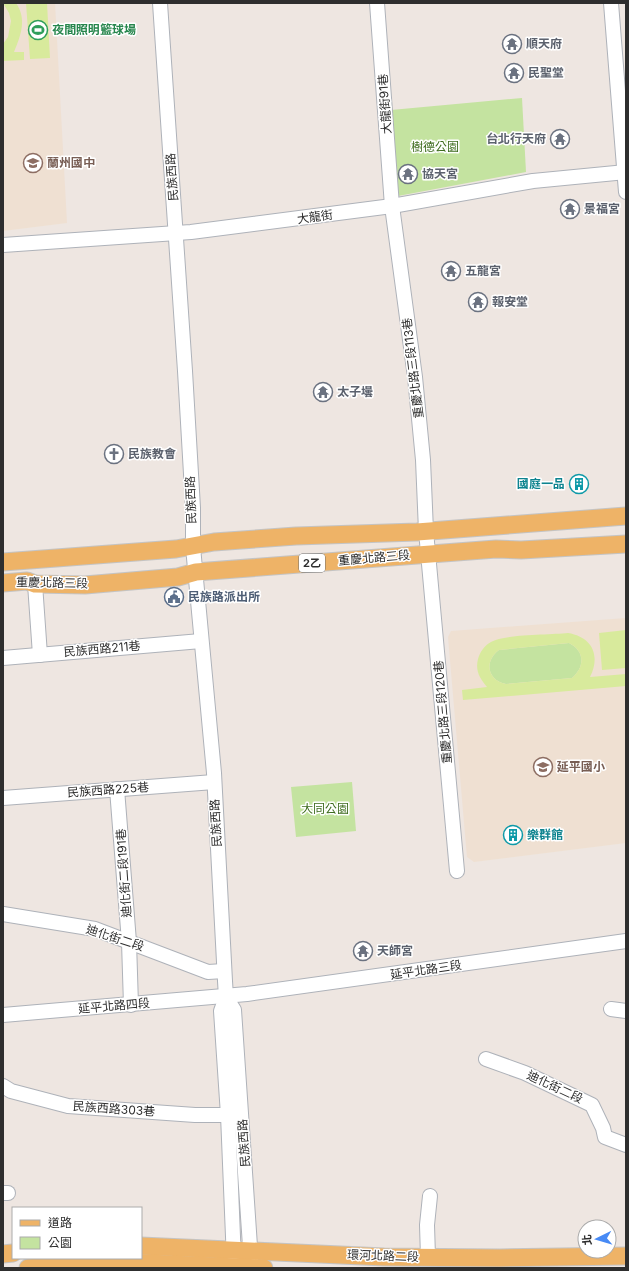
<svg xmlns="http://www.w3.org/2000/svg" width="629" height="1271" font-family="Inter,'Noto Sans TC',sans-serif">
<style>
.education{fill:#efe0d2}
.green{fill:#c4e3a0}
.pitch{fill:#d8ea9c;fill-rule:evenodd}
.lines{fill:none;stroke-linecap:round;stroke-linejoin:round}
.minor-casing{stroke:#aeb2b9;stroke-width:16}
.major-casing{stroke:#c4c4c4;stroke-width:19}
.minor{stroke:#fff;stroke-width:14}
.major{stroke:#eeb367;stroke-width:17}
.labels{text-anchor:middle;stroke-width:3;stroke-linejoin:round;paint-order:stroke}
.shield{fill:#fff;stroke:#6d6d6d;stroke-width:1}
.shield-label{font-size:11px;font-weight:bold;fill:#2e2e2e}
.leisure-label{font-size:12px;font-weight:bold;fill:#27864d;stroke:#fff;text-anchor:start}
.worship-label{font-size:12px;font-weight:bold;fill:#5b616d;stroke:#fff;text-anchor:start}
.street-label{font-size:12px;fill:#2e2e2e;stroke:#fff}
.park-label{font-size:12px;fill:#3d6b1d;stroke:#fff}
.education-label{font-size:12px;font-weight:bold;fill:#785e54;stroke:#fff;text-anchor:start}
.culture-label{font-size:12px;font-weight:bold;fill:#0d838f;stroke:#fff;text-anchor:end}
.service-label{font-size:12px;font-weight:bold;fill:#4e5e75;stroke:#fff;text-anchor:start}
</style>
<rect width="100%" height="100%" fill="#eee6e1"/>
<g class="education">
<polygon points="3,3 55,3 67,223 3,231"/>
<polygon points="626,618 626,843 474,862 467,857 448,637 451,631"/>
</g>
<g class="green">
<polygon points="522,98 526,172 398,196 391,110"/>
<path d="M569,643C585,651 585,667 572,678L506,684C487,680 484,661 499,650Z"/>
<polygon points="352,782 356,831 296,837 291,787"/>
</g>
<g class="pitch">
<path d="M3,3H16C27,19 21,35 14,52H24V60L3,61V44L8,37L11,21L9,13Z"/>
<polygon points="26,3 47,3 50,58 30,59"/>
<polygon points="626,630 626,668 602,670 599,633"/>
<path d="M568,633C592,637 601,655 590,677L626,674V686L463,700L462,690L487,687C480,679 475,671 478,659C480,652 484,646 491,642C504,634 550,635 568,633ZM569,643C585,651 585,667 572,678L506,684C487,680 484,661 499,650Z"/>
</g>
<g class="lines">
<defs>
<g id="minor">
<polyline points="160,3 185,371 193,508 193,547 214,773 225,981 226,997 221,1011 228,1115 234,1261"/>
<polyline points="377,3 392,206 415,377 423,460 426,531 457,871"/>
<polyline points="611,3 626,192"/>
<polyline points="3,245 191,232 392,206 533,181 626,172"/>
<polyline points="35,584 40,655"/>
<polyline points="3,658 201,641"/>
<polyline points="117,789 129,942 131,1005"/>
<polyline points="3,798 214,782"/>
<polyline points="3,914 95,929 208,972 224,971"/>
<polyline points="226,997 234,1010 251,1261"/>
<polyline points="611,1009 626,1011"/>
<polyline points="3,1015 247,994 626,941"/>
<polyline points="486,1059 525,1073 592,1105 603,1128 605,1137 626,1145"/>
<polyline points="3,1086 11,1091 68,1106 195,1115 228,1115"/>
<polyline points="3,1193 8,1193"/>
<polyline points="428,1257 427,1225 430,1196"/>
</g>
<g id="major">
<polyline points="3,562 176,549 214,542 296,536 417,532 626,516"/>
<polyline points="3,583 27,581 35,584 85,585 178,577 196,572 496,549 521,550 626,544"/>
<polyline points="141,1246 384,1257 500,1258 626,1256"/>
<polyline points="3,1254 13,1253"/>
<polyline points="28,1268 101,1261 264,1268"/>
</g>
</defs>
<use href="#minor" class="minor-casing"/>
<use href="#major" class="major-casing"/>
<use href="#minor" class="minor"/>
<use href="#major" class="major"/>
</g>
<defs>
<symbol id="stadium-ring" viewBox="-11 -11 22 22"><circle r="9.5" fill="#fff" stroke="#2e9e5b" stroke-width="1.5"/><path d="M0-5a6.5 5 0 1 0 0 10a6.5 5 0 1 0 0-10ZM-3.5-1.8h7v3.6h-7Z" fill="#2e9e5b"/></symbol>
<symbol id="temple-ring" viewBox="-11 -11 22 22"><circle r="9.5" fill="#fff" stroke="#6b7280" stroke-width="1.5"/><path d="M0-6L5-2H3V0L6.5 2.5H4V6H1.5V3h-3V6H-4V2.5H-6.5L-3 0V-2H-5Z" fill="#6b7280"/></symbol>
<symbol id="school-ring" viewBox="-11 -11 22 22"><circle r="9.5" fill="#fff" stroke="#8d6e63" stroke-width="1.5"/><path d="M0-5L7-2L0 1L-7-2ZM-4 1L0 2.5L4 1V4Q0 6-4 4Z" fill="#8d6e63"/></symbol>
<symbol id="church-ring" viewBox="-11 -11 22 22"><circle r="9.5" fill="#fff" stroke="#6b7280" stroke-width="1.5"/><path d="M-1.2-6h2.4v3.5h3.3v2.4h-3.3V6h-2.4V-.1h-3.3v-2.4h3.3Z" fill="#6b7280"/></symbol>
<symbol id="building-ring" viewBox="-11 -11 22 22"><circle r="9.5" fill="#fff" stroke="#0f9aa8" stroke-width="1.5"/><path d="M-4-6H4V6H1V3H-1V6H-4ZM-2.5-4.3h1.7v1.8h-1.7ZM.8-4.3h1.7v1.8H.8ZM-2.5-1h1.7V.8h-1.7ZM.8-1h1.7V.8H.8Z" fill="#0f9aa8"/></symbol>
<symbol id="civic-ring" viewBox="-11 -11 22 22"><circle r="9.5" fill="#fff" stroke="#5c6f8a" stroke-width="1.5"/><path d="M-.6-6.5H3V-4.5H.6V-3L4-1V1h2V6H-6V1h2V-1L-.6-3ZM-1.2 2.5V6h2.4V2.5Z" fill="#5c6f8a"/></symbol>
</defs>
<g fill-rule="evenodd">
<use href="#stadium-ring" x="27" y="19" width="22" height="22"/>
<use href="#temple-ring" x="501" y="33" width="22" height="22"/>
<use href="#temple-ring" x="503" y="62" width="22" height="22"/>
<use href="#temple-ring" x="549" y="128" width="22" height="22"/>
<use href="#school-ring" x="22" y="152" width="22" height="22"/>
<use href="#temple-ring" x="397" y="163" width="22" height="22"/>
<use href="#temple-ring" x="559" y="198" width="22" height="22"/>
<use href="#temple-ring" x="440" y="260" width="22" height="22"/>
<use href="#temple-ring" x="467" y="291" width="22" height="22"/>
<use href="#temple-ring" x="312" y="381" width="22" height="22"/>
<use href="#church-ring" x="103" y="443" width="22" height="22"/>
<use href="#building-ring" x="568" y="473" width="22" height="22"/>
<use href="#civic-ring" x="163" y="586" width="22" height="22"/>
<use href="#school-ring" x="532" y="756" width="22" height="22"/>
<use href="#building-ring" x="502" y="824" width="22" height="22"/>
<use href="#temple-ring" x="352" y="940" width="22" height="22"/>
</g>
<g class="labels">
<rect class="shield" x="299" y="554" width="26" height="18" rx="3"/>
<g class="shield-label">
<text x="312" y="567">2乙</text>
</g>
<g class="leisure-label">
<text x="52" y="34">夜間照明籃球場</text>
</g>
<g class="worship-label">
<text x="526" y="48">順天府</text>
<text x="528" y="77">民聖堂</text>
<text x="546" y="143" text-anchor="end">台北行天府</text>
<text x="422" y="178">協天宮</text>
<text x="584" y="213">景福宮</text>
<text x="465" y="275">五龍宮</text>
<text x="492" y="306">報安堂</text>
<text x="337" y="396">太子壜</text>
<text x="128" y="458">民族教會</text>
<text x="377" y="955">天師宮</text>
</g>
<g class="street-label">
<text transform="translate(385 104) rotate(-94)" y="4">大龍街91巷</text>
<text transform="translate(172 177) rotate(-94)" y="4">民族西路</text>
<text transform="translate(315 217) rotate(-8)" y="4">大龍街</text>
<text transform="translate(413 368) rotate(-97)" y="4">重慶北路三段113巷</text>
<text transform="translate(191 500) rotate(-92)" y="4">民族西路</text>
<text transform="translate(374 558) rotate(-5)" y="4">重慶北路三段</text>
<text transform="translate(52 583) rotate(1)" y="4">重慶北路三段</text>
<text transform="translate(102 649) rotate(-5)" y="4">民族西路211巷</text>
<text transform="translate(443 712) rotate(-95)" y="4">重慶北路三段120巷</text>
<text transform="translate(108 790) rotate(-4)" y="4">民族西路225巷</text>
<text transform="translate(216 823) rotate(-93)" y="4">民族西路</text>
<text transform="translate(124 873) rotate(-94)" y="4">迪化街二段191巷</text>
<text transform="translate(115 938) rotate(18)" y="4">迪化街二段</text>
<text transform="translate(426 970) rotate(-8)" y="4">延平北路三段</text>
<text transform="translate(114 1006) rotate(-5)" y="4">延平北路四段</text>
<text transform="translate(555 1087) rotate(25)" y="4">迪化街二段</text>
<text transform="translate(114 1109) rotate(4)" y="4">民族西路303巷</text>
<text transform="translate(244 1143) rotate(-94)" y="4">民族西路</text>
<text transform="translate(383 1256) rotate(2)" y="4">環河北路二段</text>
</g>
<g class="park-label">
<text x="435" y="151">樹德公園</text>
<text x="325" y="813">大同公園</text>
</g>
<g class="education-label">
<text x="47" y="167">蘭州國中</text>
<text x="557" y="771">延平國小</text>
</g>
<g class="culture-label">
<text x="565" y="488">國庭一品</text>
<text x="527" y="839" text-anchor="start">樂群館</text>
</g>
<g class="service-label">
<text x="188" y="601">民族路派出所</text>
</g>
</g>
<rect width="629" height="1271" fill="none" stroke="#2e2e2e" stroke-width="8"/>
<rect x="12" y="1207" width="130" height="52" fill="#ffffff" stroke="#ababab"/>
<rect x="20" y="1220" width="20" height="6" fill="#eeb367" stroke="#ababab"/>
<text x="48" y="1227" font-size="12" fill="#2e2e2e">道路</text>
<rect x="20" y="1237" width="20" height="12" fill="#c4e3a0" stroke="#ababab"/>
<text x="48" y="1247" font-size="12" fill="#2e2e2e">公園</text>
<g transform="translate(597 1239) rotate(265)"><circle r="19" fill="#ffffff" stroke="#ababab"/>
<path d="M0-3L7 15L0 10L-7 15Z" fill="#478af5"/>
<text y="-6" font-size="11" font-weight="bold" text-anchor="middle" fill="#2e2e2e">北</text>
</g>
</svg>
